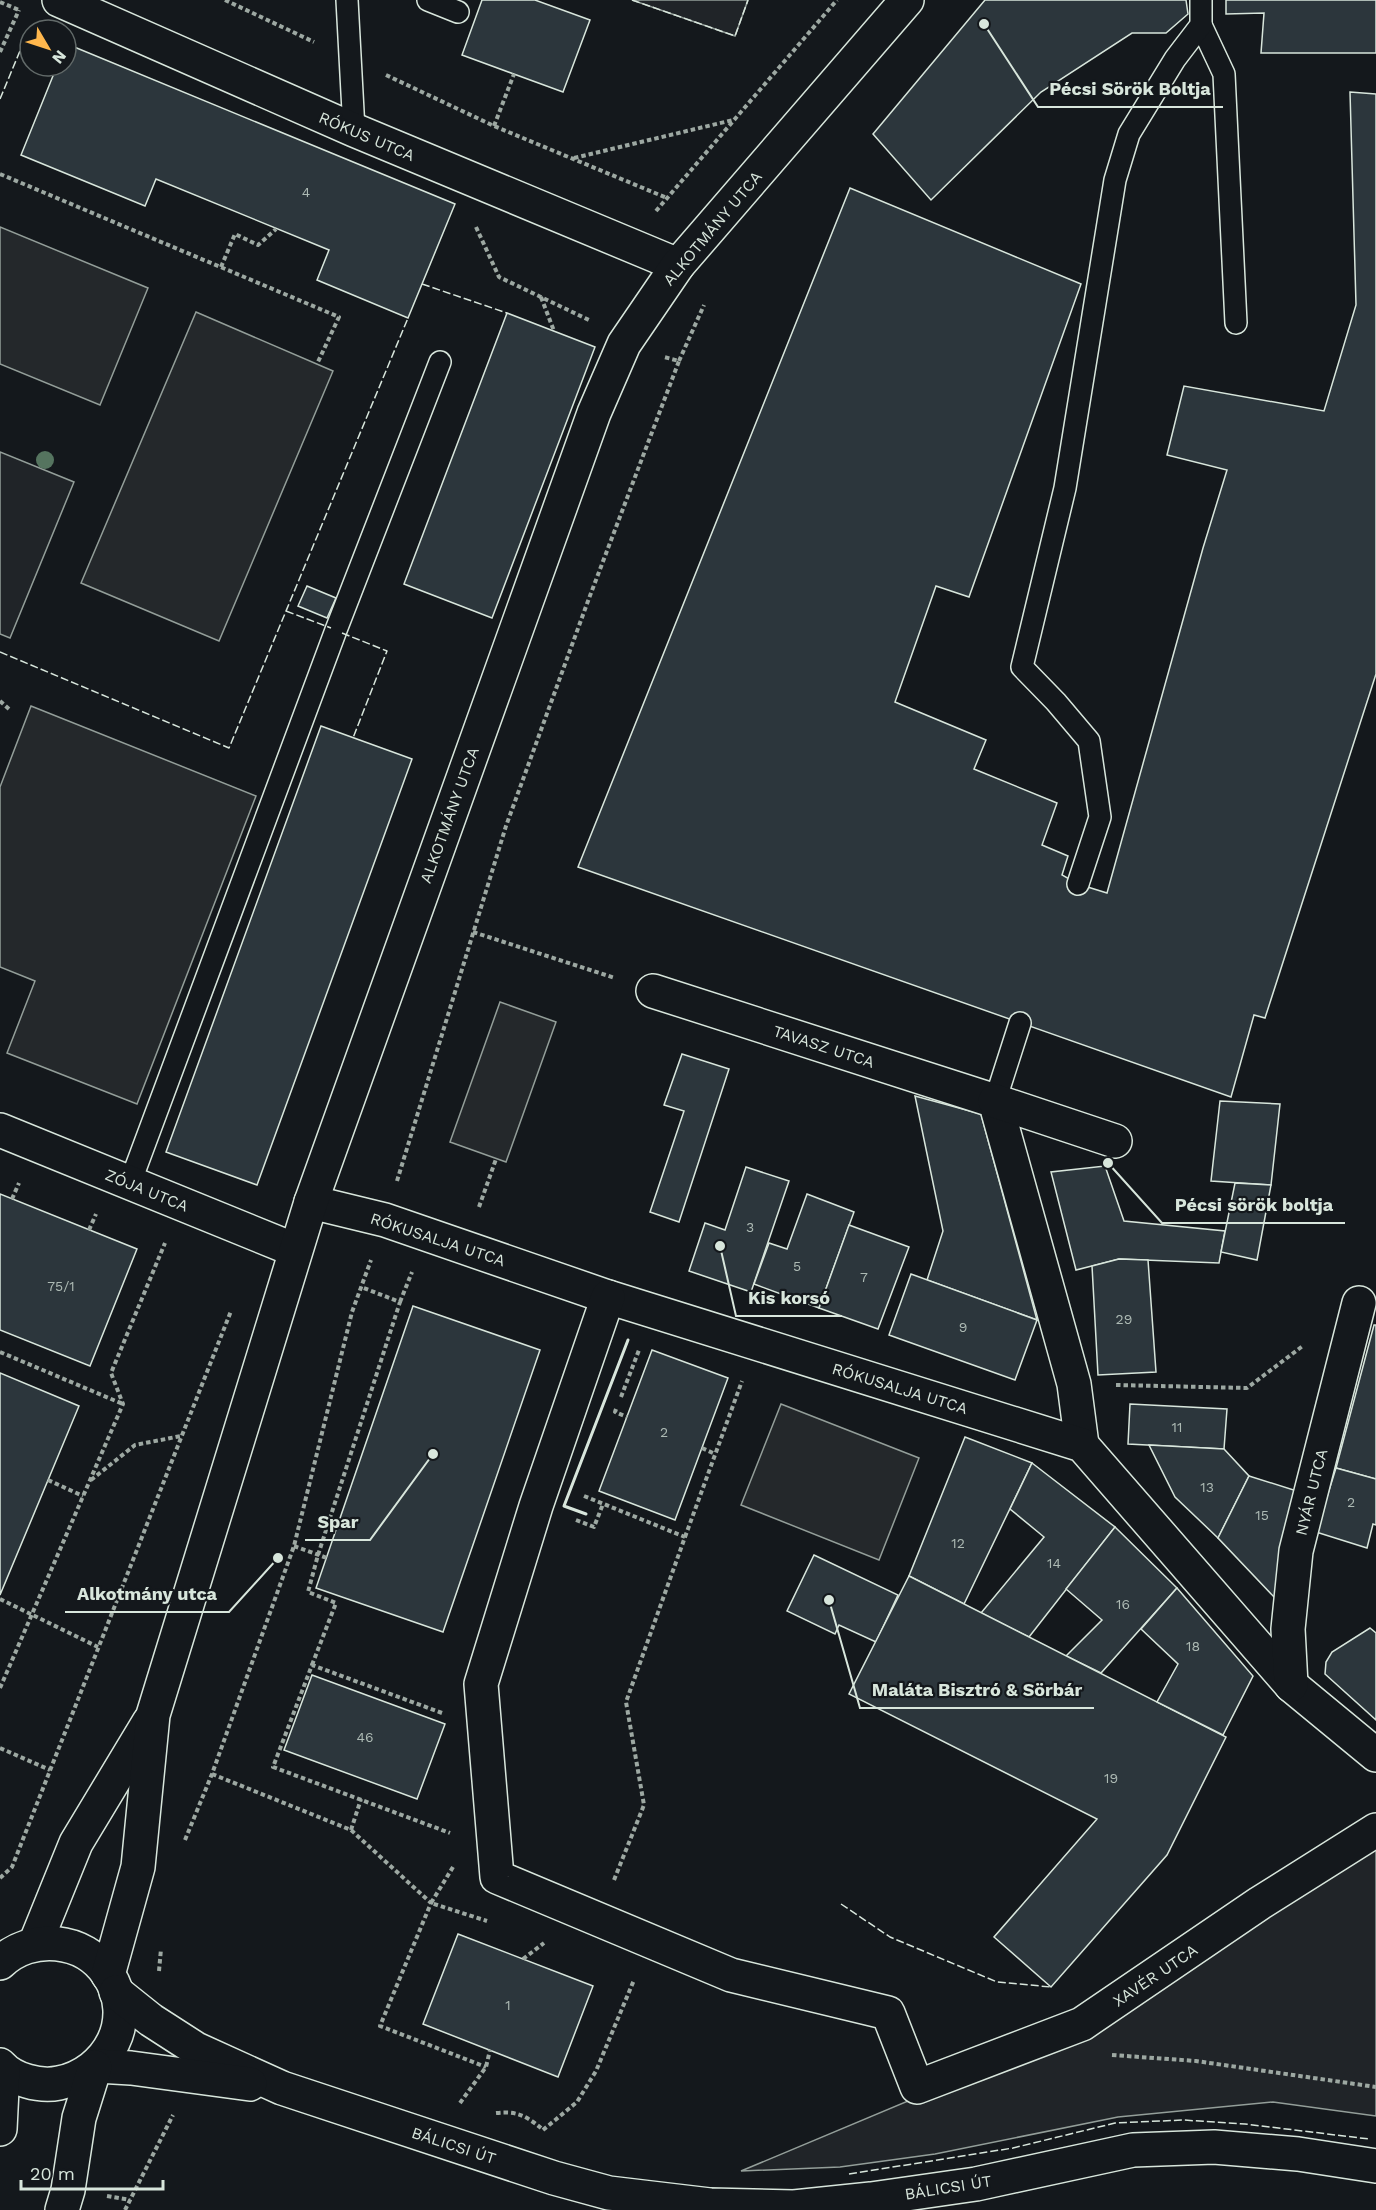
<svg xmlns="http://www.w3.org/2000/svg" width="1376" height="2210" font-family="'Work Sans',sans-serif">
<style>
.green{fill:#202428;stroke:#939e99;stroke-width:1.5}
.parking{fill:#24282b;stroke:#939e99;stroke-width:1.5}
.building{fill:#2c363c;stroke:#d8e6dc;stroke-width:1.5}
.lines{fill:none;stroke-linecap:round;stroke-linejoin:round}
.service-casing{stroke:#d8e6dc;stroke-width:24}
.minor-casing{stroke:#d8e6dc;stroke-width:36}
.tertiary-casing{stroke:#d8e6dc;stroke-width:36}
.path{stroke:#9da8a2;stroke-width:4;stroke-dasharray:4.5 3;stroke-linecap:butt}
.service{stroke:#14181c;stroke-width:21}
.minor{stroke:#14181c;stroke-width:33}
.tertiary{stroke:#14181c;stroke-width:33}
.fence{stroke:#d8e6dc;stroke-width:1.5;stroke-dasharray:8 3;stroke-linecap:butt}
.wall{stroke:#d8e6dc;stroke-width:3}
.tree{fill:#55745f}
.labels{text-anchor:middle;stroke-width:4.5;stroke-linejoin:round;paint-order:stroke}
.number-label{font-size:14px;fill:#adbab4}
.street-label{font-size:16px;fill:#d8e6dc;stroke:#14181c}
.leader{fill:none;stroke:#d8e6dc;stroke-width:2}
.callout-dot{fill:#d8e6dc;stroke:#14181c;stroke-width:2}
.callout-label{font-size:18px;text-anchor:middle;font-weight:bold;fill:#d8e6dc;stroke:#14181c;stroke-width:4.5;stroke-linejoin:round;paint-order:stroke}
</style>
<rect width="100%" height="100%" fill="#14181c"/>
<g class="green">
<polygon points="632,0 748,0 735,36"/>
<polygon points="0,452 74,482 10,638 0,634"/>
<polygon points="1376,1838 1376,2116 1273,2102 1118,2117 935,2154 840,2167 741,2171 1082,2028"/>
</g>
<g class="parking">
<polygon points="0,227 148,288 100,405 0,364"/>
<polygon points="196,312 333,371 219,641 81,583"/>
<polygon points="31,706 256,796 137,1104 7,1053 35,981 0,967 0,787"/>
<polygon points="500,1002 556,1022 506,1162 450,1142"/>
<polygon points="781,1404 919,1458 879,1560 741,1505"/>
</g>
<g class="building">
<polygon points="482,0 535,0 590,20 563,92 462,55"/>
<polygon points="985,0 1186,0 1188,14 1166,33 1132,33 1041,92 931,200 873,134"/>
<polygon points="1226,0 1376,0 1376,53 1261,53 1264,13 1226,14"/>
<polygon points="67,44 455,204 408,318 317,280 329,250 156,179 145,206 21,155 57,66 66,66"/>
<polygon points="1350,92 1376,94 1376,674 1265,1018 1254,1015 1231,1097 578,867 850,188 1081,284 969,597 936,586 895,702 986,740 974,769 1057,803 1042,845 1068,856 1062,875 1078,884 1107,893 1203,548 1227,470 1167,455 1184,386 1324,411 1356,305"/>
<polygon points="507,313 595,347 492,618 404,584"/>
<polygon points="307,586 336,598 327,618 298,606"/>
<polygon points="321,726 412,759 257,1185 166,1152"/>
<polygon points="682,1054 729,1069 679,1222 650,1212 684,1111 664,1105"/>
<polygon points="915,1096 981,1114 1037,1320 927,1280 943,1231"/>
<polygon points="1220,1101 1280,1104 1271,1185 1211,1181"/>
<polygon points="1105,1166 1124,1221 1225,1231 1219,1263 1119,1259 1076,1270 1051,1172"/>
<polygon points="746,1167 789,1181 751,1292 689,1271 705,1223 725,1230"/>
<polygon points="1235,1183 1271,1185 1257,1260 1221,1252"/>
<polygon points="0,1194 137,1249 90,1366 0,1330"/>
<polygon points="807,1194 854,1212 819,1308 754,1284 769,1243 787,1249"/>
<polygon points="849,1225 909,1247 878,1329 819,1308"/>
<polygon points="1119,1259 1148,1260 1156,1372 1098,1375 1092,1266"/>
<polygon points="911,1274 1037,1320 1015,1380 889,1335"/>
<polygon points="413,1306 540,1350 443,1632 316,1588"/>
<polygon points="1374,1325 1376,1325 1376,1479 1336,1468"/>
<polygon points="652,1350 728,1378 675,1520 599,1491"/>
<polygon points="0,1373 79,1406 0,1595"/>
<polygon points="1130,1404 1227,1409 1224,1449 1128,1444"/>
<polygon points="965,1437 1032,1463 964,1604 909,1576"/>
<polygon points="1149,1445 1224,1449 1249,1476 1218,1538 1175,1497"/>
<polygon points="1032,1463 1115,1527 1029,1637 981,1613 1044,1537 1010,1509"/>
<polygon points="1336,1468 1376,1479 1376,1525 1373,1524 1367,1548 1316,1532"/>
<polygon points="1249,1476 1300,1492 1275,1598 1218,1538"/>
<polygon points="1115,1527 1177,1588 1101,1673 1066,1656 1102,1620 1066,1589"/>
<polygon points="814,1555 898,1595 876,1642 839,1625 835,1634 787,1611"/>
<polygon points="909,1576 1226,1737 1167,1855 1051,1987 994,1937 1097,1819 849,1694"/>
<polygon points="1177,1588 1253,1676 1223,1735 1157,1702 1178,1664 1141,1629"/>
<polygon points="1370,1628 1376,1633 1376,1720 1325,1674 1326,1662 1332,1652"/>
<polygon points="312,1675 445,1724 417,1799 284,1750"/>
<polygon points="458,1934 593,1986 558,2077 423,2024"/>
</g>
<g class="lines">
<defs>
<g id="service">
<polyline points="347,0 354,130"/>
<polyline points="428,0 458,12"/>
<polyline points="1201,25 1224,74 1236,323"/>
<polyline points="1078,884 1100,817 1089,741 1056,702 1022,667 1065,488 1115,180 1129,134 1175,59 1201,25 1201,0"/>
<polyline points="995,1101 1020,1023"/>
<polyline points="130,1183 336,630 440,362"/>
</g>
<g id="minor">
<polyline points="59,0 354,130 678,265"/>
<polyline points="653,991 995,1101 1074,1384 1082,1445"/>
<polyline points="995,1101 1115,1141"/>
<polyline points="0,1130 295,1250"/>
<polyline points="311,1202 385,1220 608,1297 1082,1445 1291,1685 1376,1755"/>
<polyline points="608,1297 536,1506 481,1684 497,1877 731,1975 888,2013 917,2087 1082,2024 1260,1903 1376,1830"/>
<polyline points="1291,1685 1288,1629 1296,1551 1359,1303"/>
</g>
<g id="tertiary">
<polyline points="35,1944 76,1843 149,1722"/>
<path d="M0,1963C31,1933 84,1938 108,1974C138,2020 108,2073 59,2083C40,2087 13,2080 0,2065"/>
<polyline points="108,1975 138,1867 153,1715 311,1202 594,413 624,344 678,265 907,0"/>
<polyline points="116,1992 151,2020 196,2049 282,2088 554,2178 609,2193 710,2205 794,2207 871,2199 976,2184 1133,2150 1214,2147 1298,2154 1376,2166"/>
<polyline points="97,2066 131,2068 250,2084"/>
<polyline points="0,2129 3,2069"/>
<polyline points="62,2210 68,2190 79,2118 95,2067"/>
</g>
</defs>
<use href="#service" class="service-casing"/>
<use href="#minor" class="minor-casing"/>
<use href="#tertiary" class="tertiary-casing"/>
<g class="path">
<polyline points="225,0 314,42"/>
<polyline points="0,2 19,10"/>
<polyline points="0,52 19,10"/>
<polyline points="386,75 494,126 667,198"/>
<polyline points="494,126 514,74"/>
<polyline points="574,158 733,120"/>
<polyline points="0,174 339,317 317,364"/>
<polyline points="656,211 837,0"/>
<polyline points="476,227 499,277 589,320"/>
<polyline points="221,267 235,234 258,245 276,229"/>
<polyline points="541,297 554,331"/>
<polyline points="679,361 704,305"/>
<polyline points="0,701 9,709"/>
<polyline points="473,932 615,978"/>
<polyline points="397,1181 506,826 588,601 679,361 664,357"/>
<polyline points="12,1199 19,1183"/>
<polyline points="479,1207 496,1159"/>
<polyline points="89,1230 96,1214"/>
<polyline points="400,1302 412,1272"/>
<polyline points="0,1352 123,1404"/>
<polyline points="1116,1385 1247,1388 1304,1345"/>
<polyline points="621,1397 639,1350"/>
<polyline points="616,1409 615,1412 627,1417"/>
<polyline points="702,1448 715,1454"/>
<polyline points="48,1480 83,1496"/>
<polyline points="91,1480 135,1445 181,1436"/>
<polyline points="584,1496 685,1537 626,1702 644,1805 614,1880"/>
<polyline points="576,1520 594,1527 603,1504"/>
<polyline points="685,1537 742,1381"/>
<polyline points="294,1546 327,1558"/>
<polyline points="0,1599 98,1647"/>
<polyline points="312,1665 336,1603 308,1592 318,1555 400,1302 361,1287"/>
<polyline points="0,1688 123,1404 111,1373 165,1243"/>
<polyline points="442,1713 312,1665 273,1767 450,1833"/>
<polyline points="0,1748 50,1770"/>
<polyline points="212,1774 351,1830 431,1903 380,2026 486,2067"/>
<polyline points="351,1830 361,1799"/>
<polyline points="185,1840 212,1774 294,1546 352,1312 371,1260"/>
<polyline points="453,1867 431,1903 487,1921"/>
<polyline points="0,1878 12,1867 231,1311"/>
<polyline points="523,1959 544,1943"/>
<polyline points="159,1971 161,1949"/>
<polyline points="1112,2055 1196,2061 1376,2087"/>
<polyline points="460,2103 486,2067 490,2050"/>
<path d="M496,2113C516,2111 525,2115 541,2128"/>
<polyline points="543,2130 577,2102 596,2071 634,1980"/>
<polyline points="107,2196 130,2200"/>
<polyline points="125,2210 173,2115"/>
</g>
<use href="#service" class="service"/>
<use href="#minor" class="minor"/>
<use href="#tertiary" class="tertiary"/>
<g class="fence">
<polyline points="632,0 735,36 748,0"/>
<polyline points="0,99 27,34 30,35"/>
<polyline points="422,284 507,313"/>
<polyline points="286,611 331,628"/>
<polyline points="342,633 387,651 353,738"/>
<polyline points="0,652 229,748 408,318"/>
<polyline points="841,1904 890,1937 997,1982 1051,1987"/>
<polyline points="849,2174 1013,2148 1115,2123 1183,2120 1245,2124 1369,2139"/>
</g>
<polyline class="wall" points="586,1514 564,1506 628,1340"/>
</g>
<circle class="tree" cx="45" cy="460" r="9"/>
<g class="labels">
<g class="number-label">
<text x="306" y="197">4</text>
<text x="750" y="1232">3</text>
<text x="797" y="1271">5</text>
<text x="864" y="1282">7</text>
<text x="61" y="1291">75/1</text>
<text x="1124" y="1324">29</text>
<text x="963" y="1332">9</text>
<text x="1177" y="1432">11</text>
<text x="664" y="1437">2</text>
<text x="1207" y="1492">13</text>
<text x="1351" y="1507">2</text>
<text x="1262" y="1520">15</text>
<text x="958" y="1548">12</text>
<text x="1054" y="1568">14</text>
<text x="1123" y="1609">16</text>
<text x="1193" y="1651">18</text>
<text x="365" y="1742">46</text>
<text x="1111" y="1783">19</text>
<text x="508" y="2010">1</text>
</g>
<g class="street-label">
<text transform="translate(367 136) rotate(23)" y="6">RÓKUS UTCA</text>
<text transform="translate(712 228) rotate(-50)" y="6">ALKOTMÁNY UTCA</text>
<text transform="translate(449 815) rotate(-70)" y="6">ALKOTMÁNY UTCA</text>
<text transform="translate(824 1046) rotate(18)" y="6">TAVASZ UTCA</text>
<text transform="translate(147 1190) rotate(22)" y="6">ZÓJA UTCA</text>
<text transform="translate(438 1239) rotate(18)" y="6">RÓKUSALJA UTCA</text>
<text transform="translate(900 1388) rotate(17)" y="6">RÓKUSALJA UTCA</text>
<text transform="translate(1311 1492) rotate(-76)" y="6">NYÁR UTCA</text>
<text transform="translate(1155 1975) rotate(-34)" y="6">XAVÉR UTCA</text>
<text transform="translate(454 2145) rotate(18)" y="6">BÁLICSI ÚT</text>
<text transform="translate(948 2187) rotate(-9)" y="6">BÁLICSI ÚT</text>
</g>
</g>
<path class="leader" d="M984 24L1038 107H1223M1108 1163L1162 1223H1345M720 1246L736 1316H842M433 1454L370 1540H305M278 1558L229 1612H65M829 1600L860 1708H1094"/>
<g class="callout-dot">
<circle cx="984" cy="24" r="6"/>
<circle cx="1108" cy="1163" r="6"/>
<circle cx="720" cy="1246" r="6"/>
<circle cx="433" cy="1454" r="6"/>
<circle cx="278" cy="1558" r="6"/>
<circle cx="829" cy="1600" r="6"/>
</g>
<g class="callout-label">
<text x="1130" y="95">Pécsi Sörök Boltja</text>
<text x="1254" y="1211">Pécsi sörök boltja</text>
<text x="789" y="1304">Kis korsó</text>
<text x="338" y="1528">Spar</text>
<text x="147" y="1600">Alkotmány utca</text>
<text x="977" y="1696">Maláta Bisztró &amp; Sörbár</text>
</g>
<g transform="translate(48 48) rotate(129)"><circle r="28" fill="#14181c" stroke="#626a69" stroke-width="1.5"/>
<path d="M0-4.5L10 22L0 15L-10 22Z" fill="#ffb74d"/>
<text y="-9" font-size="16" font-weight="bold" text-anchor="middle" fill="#d8e6dc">N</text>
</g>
<path d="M21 2180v9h142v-9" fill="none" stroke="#d8e6dc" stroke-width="3"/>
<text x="30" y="2180" font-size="18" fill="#d8e6dc" stroke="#14181c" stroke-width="4.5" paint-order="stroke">20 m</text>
</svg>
